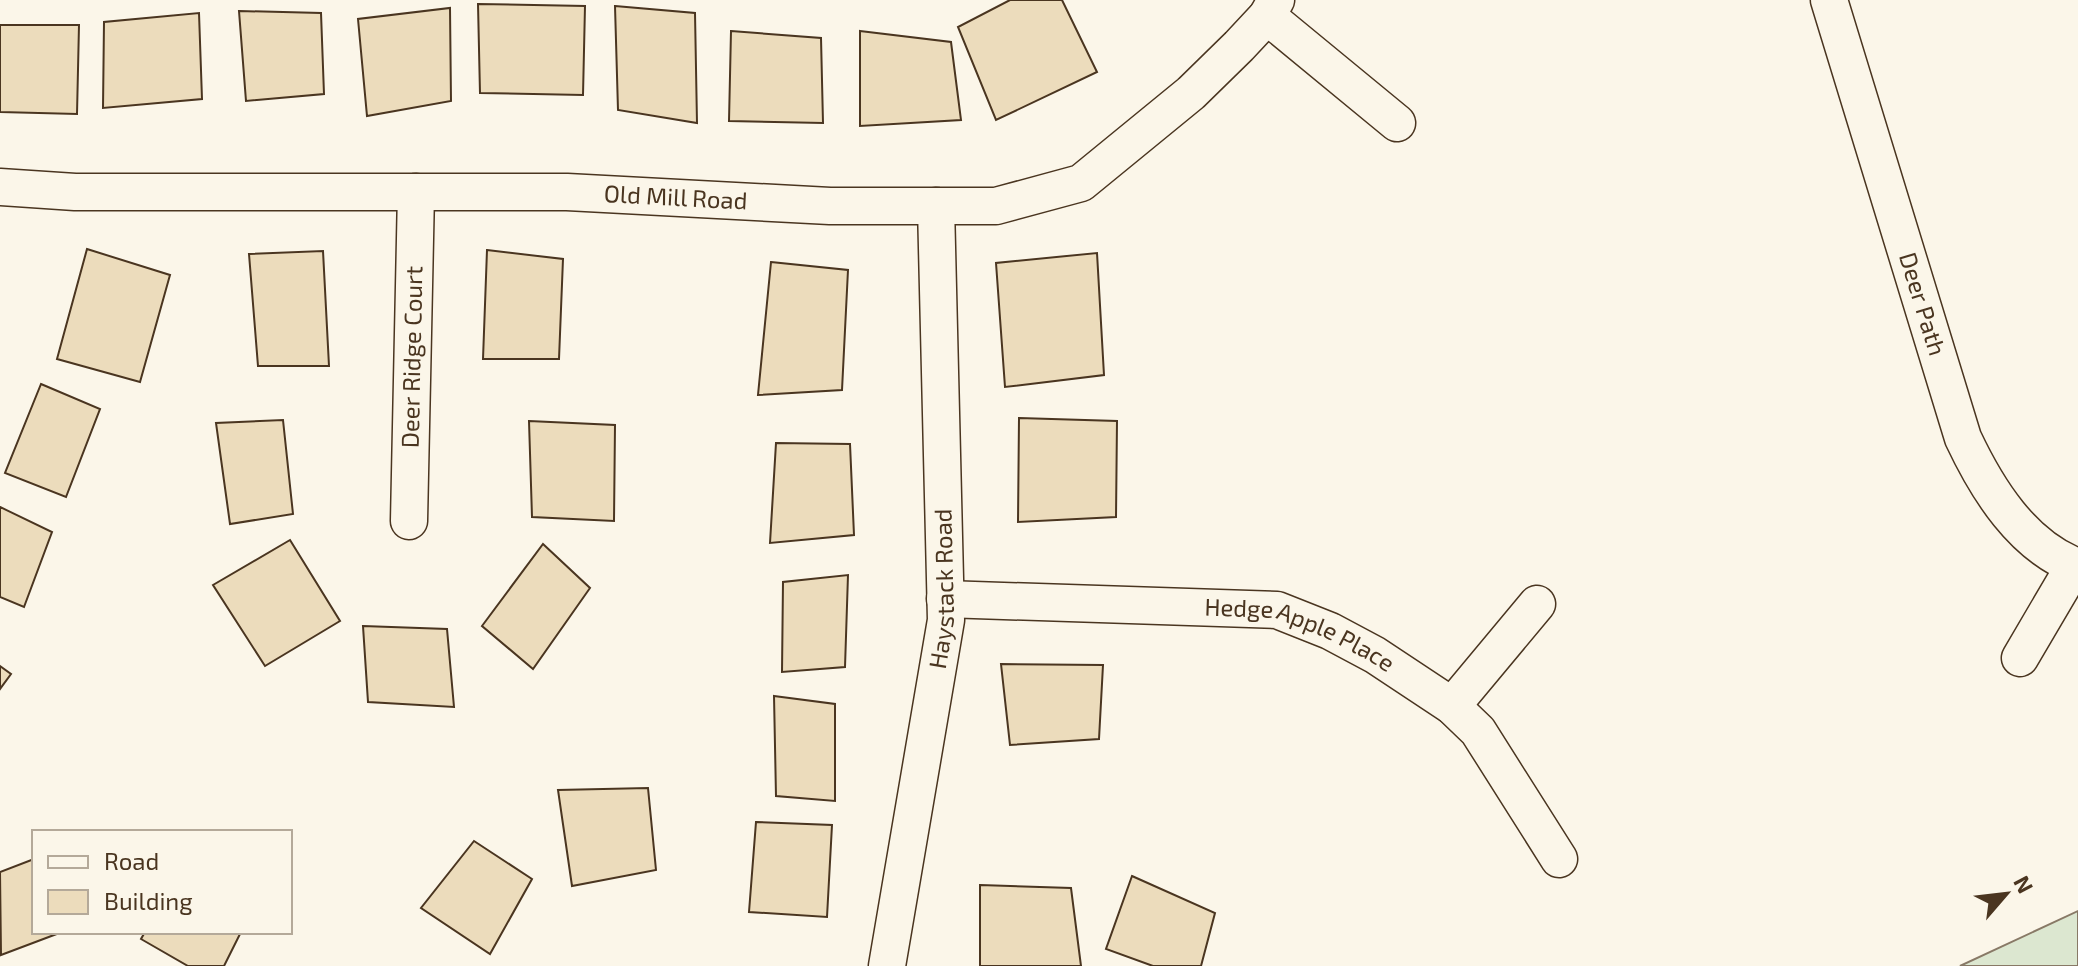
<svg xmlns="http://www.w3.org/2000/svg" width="2078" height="966" font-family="'Exo 2',sans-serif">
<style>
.green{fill:#dce7d0;stroke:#887966;stroke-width:2}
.building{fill:#ecdcbc;stroke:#4a3520;stroke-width:2}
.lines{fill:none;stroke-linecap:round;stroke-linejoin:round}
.minor-casing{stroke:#4a3520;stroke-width:39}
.minor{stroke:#fbf6e9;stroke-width:36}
.labels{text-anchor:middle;stroke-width:6;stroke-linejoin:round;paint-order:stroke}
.street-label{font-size:24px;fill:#4a3520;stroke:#fbf6e9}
</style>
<rect width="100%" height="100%" fill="#fbf6e9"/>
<polygon class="green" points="2078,911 2078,966 1960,966"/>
<g class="building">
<polygon points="1010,0 1062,0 1097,72 996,120 958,27"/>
<polygon points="478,4 585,6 583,95 480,93"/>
<polygon points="615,6 695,13 697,123 618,110"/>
<polygon points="450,8 451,101 367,116 358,19"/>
<polygon points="239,11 321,13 324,94 246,101"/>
<polygon points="199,13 202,99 103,108 104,22"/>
<polygon points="0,25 79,25 77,114 0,112"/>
<polygon points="731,31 821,38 823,123 729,121"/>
<polygon points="860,31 951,42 961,120 860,126"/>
<polygon points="87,249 170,275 140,382 57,359"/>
<polygon points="487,250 563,259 559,359 483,359"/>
<polygon points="323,251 329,366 258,366 249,254"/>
<polygon points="1097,253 1104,375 1005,387 996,263"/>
<polygon points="771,262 848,270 842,390 758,395"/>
<polygon points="41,384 100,409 66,497 5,473"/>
<polygon points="1019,418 1117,421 1116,517 1018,522"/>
<polygon points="283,420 293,514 230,524 216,423"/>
<polygon points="529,421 615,425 614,521 532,517"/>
<polygon points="776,443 850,444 854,535 770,543"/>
<polygon points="0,507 52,532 24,607 0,597"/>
<polygon points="290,540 340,621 265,666 213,585"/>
<polygon points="543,544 590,588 533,669 482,626"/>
<polygon points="848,575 845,667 782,672 783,582"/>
<polygon points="363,626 447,629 454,707 368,702"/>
<polygon points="1001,664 1103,665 1099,739 1010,745"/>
<polygon points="0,666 11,674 0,689"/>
<polygon points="774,696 835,704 835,801 776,796"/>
<polygon points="648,788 656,870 572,886 558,790"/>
<polygon points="756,822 832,825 827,917 749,912"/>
<polygon points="474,841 532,879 490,954 421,908"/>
<polygon points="34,859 34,932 62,932 1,955 0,872"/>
<polygon points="1132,876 1215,913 1201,966 1153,966 1106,949"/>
<polygon points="980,885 1071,888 1081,966 980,966"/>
<polygon points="145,932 241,932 224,966 188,966 141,939"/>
</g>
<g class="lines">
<defs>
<g id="minor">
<path id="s1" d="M1829,0L1963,438C1987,489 2022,546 2078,567"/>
<polyline points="1267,16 1397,123"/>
<path id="s2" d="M0,187L75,192H567L830,206H996L1081,183L1191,93L1239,46L1267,16L1276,0"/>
<path id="s3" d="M409,521L416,192"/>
<path id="s4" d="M945,599L1277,610L1330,631L1375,655L1452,706L1478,731L1559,859"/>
<polyline points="2020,658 2074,566"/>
<polyline points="1452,706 1537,604"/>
<path id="s5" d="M887,966L946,620L936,206"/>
</g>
</defs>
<use href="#minor" class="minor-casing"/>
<use href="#minor" class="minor"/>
</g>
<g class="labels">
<g class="street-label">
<text dy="8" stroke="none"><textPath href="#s2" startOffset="676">Old Mill Road</textPath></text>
<text dy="8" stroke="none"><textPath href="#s1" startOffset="318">Deer Path</textPath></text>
<text dy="8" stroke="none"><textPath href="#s3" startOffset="164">Deer Ridge Court</textPath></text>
<text dy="8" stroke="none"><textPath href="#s5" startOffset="382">Haystack Road</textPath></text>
<text dy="8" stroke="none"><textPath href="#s4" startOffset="360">Hedge Apple Place</textPath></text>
</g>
</g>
<rect x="32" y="830" width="260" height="104" fill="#fbf6e9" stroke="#b4a999" stroke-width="2"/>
<rect x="48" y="856" width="40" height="12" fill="#fbf6e9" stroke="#b4a999" stroke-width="2"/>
<text x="104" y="870" font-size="24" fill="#4a3520">Road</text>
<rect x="48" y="890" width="40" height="24" fill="#ecdcbc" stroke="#b4a999" stroke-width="2"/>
<text x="104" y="910" font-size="24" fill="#4a3520">Building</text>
<g transform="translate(2006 894) rotate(62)" stroke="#fbf6e9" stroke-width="6" paint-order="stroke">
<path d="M0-6L14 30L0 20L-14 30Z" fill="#4a3520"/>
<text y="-12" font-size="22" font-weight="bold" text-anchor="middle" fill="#4a3520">N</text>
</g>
</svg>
